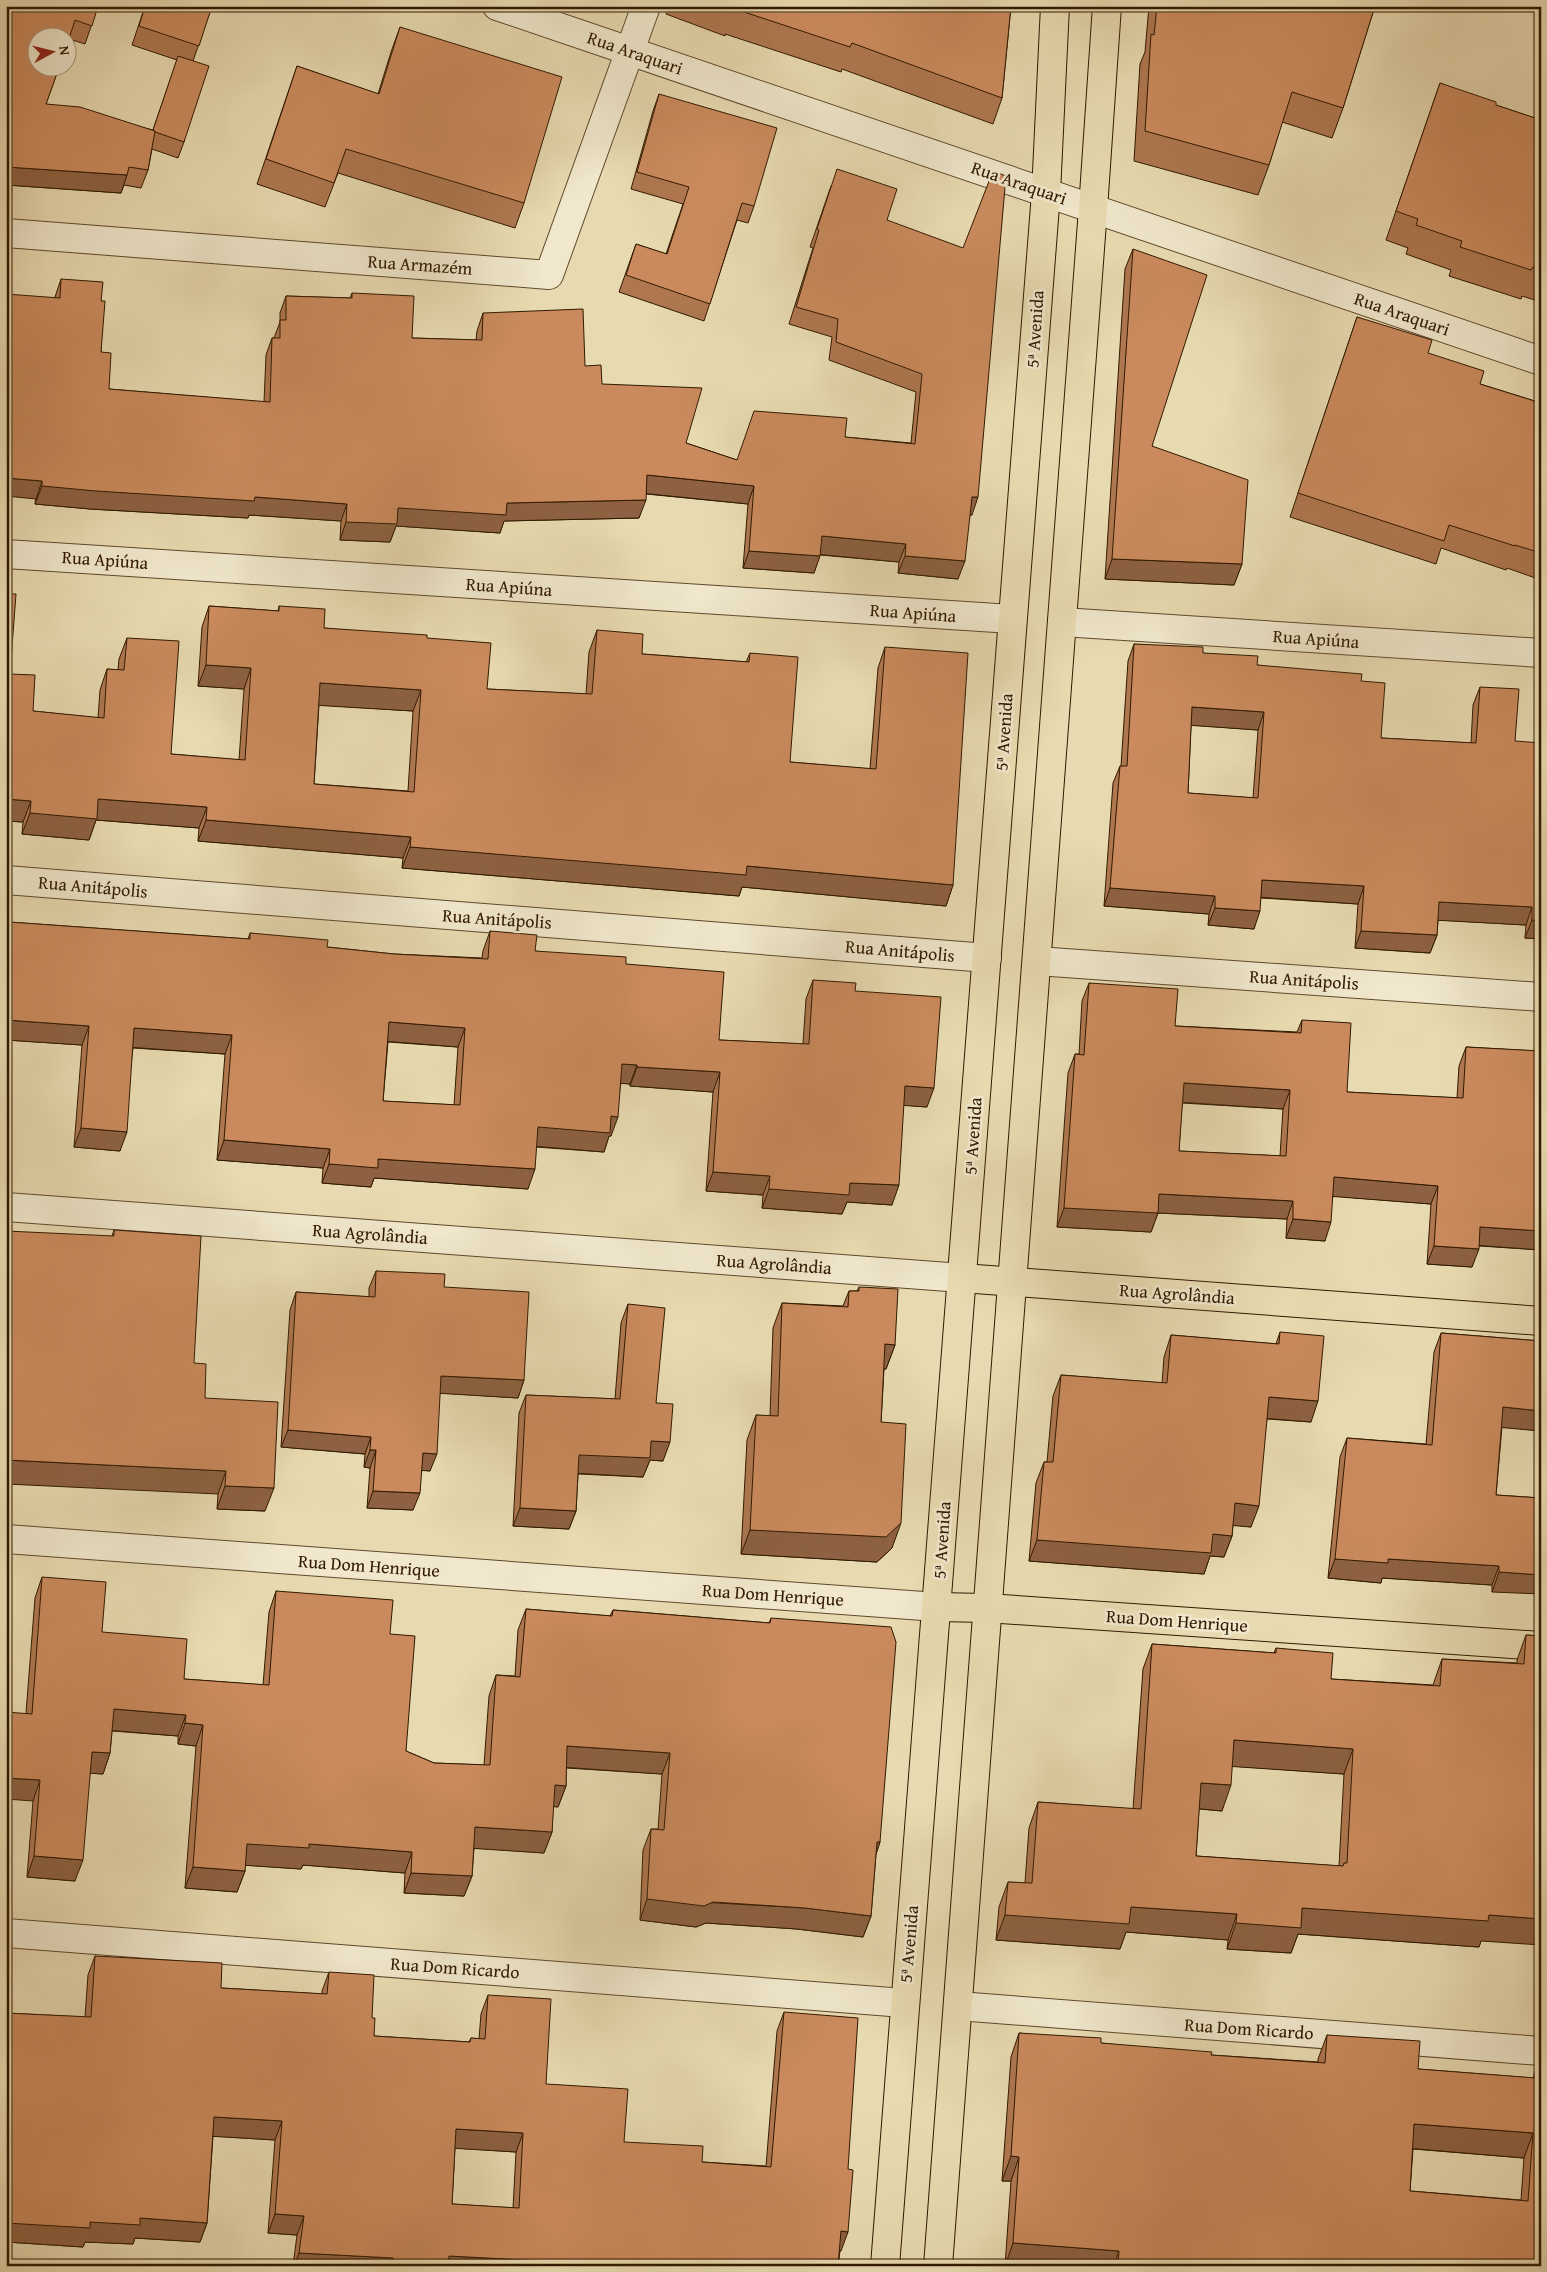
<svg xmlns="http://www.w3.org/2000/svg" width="1547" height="2272" font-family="'Gentium Book Plus',serif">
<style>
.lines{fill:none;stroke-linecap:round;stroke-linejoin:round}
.minor-casing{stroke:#5f492c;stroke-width:30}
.major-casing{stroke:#311900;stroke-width:30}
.minor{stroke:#f0e7cc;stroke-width:28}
.major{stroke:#e8dab0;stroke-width:28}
.wall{fill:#ae7750;stroke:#311900;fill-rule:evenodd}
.shaded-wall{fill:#8d6141;stroke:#311900}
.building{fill:#ca8a5d;stroke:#311900;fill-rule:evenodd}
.labels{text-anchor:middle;stroke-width:5;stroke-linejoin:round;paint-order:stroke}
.street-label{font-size:18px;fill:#311900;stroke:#f0e7cc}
</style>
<rect width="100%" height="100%" fill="#e8dab0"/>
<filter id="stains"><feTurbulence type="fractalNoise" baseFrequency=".004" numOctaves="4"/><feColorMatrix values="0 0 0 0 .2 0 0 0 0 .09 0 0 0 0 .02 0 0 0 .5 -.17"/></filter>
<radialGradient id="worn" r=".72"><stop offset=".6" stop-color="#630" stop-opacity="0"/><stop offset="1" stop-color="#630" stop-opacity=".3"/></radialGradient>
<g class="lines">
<defs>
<g id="minor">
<polyline points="497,6 1541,361"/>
<polyline points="6,233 549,275 646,6"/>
<polyline points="6,554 1012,619"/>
<polyline points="1062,622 1541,653"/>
<polyline points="6,880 987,958"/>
<polyline points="1037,961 1541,997"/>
<polyline points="6,1207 962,1278"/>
<polyline points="6,1539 937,1607"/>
<polyline points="6,1933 904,2003"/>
<polyline points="958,2006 1541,2051"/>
</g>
<g id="major">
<polyline points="962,1278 1541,1321"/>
<polyline points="937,1607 987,1608 1541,1646"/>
<polyline points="885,2266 1046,193 1055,6"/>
<polyline points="938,2266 1093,209 1107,6"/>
</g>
</defs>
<use href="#minor" class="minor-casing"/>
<use href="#major" class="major-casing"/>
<use href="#minor" class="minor"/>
<use href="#major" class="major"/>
</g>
<g class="wall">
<polygon points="98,6 85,44 69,39 46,104 153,130 177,60 132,45 145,6 212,6 193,61 184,142 178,158 152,149 148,170 141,188 124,185 121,193 6,185 8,7"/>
<polygon points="669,6 1011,6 1002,98 993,124 842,69 841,72 725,34 725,36 666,14"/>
<polygon points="1149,6 1375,6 1343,108 1332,138 1282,122 1269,165 1258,195 1134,161 1140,64 1145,52"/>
<polygon points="400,27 524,203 515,228 338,173 325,207 257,184 297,66 378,94 391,52"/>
<polygon points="1440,83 1496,105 1541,120 1541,302 1522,296 1521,299 1449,276 1451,270 1406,254 1408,248 1386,240"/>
<polygon points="659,94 754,206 748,223 737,220 704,321 619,292 636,244 666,254 683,204 631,189 653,111"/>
<polygon points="831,186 887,220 972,515 970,515 958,579 898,573 899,562 820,555 814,573 743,568 748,504 646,494 639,518 504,521 500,533 396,526 390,542 340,540 341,521 249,515 248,518 90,509 35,504 55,297 61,279 101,301 101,352 109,389 264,402 266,355 272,338 274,338 280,322 280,313 286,296 350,298 352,293 412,338 476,340 477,331 483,313 585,366 602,384 686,443 737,460 845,437 911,443 916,392 829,360 832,337 789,324 813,248 810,247"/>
<polygon points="1133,249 1152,446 1242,564 1234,585 1105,579 1125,269"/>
<polygon points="1357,317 1428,353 1480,384 1541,403 1541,580 1507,568 1506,570 1441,548 1436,564 1290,517"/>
<path d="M6,594L10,674L33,711L98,718L100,690L107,669L118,670L119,659L127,638L171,754L239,760L244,689L198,686L202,627L209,606L278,611L279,606L324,628L427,638L487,689L586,694L589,652L597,630L642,654L746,662L750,653L790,762L870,769L878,668L885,647L953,885L946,906L742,887L739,896L402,868L403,858L198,841L199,828L96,820L89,840L22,834L23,822L6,821ZM319,705L413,711L408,791L314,784Z"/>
<path d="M1134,644L1203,653L1257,665L1361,681L1381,738L1471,743L1473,705L1480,687L1515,741L1541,939L1525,938L1526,925L1438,920L1437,935L1430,953L1355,948L1358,904L1261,898L1254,929L1208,925L1209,914L1104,906L1113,783L1120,766H1121L1128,661ZM1191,725L1258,730L1253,798L1188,793Z"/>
<path d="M9,922L248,939L250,933L327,947L394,954L482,958L483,951L490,931L535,951L626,964L719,1040L803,1044L806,999L813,980L855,991L927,1107L903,1105L892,1205L847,1202L842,1214L762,1208L763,1195L706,1191L713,1092L630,1086V1084L621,1083L611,1136H609L604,1152L536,1147L528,1189L374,1178L371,1187L322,1183L323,1168L217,1160L225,1054L133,1048L120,1151L74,1147L82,1045L6,1040V928ZM388,1042L458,1047L454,1105L383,1101Z"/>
<path d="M1089,983L1175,1026L1297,1032L1302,1020L1347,1092L1457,1098L1459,1066L1466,1047L1536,1051L1541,1036V1250L1479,1246L1472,1267L1427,1264L1431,1204L1333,1196L1325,1241L1286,1238L1287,1219L1158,1213L1151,1232L1057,1227L1068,1073L1075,1054H1079L1082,1001ZM1182,1103L1283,1109L1280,1156L1179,1151Z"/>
<polygon points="114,1230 194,1363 205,1398 265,1511 217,1509 218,1494 112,1236"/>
<polygon points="376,1271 444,1287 524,1380 518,1398 440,1393 430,1471 422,1470 413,1510 367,1508 370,1468 364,1467 365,1454 281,1447 290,1310 296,1292 369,1297 369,1288"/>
<polygon points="859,1287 895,1345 886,1369 884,1369 881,1422 892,1548 877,1562 741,1554 747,1440 756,1415 770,1416 773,1328 782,1303 843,1306 849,1291 857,1291"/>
<polygon points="628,1304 656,1403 663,1461 650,1460 643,1477 578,1474 576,1511 569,1529 513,1526 519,1413 526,1395 615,1399 621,1323"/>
<polygon points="1280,1332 1311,1422 1267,1419 1251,1527 1233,1525 1232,1536 1224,1557 1210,1556 1204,1574 1029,1561 1036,1483 1044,1462 1047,1462 1053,1396 1061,1375 1162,1383 1164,1357 1171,1335 1276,1344"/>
<polygon points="1441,1333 1541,1341 1541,1431 1502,1427 1496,1495 1541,1498 1492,1592 1492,1585 1382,1578 1381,1583 1328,1578 1340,1457 1347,1438 1426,1444 1434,1352"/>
<polygon points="42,1577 102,1632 184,1679 263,1685 269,1612 276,1591 390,1634 406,1751 434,1763 484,1765 489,1696 496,1675 515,1676 518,1630 526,1609 610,1616 613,1610 769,1623 771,1618 880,1842 876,1854 871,1916 863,1937 797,1929 706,1923 696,1927 640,1920 643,1850 651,1829 658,1829 662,1774 566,1768 566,1786 558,1807 553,1806 552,1832 544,1853 474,1848 472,1876 464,1896 404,1893 405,1873 303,1865 301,1869 245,1865 245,1871 237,1892 185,1888 196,1746 178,1744 178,1736 112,1731 110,1753 103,1774 90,1773 75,1881 27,1877 33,1801 26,1713 35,1598"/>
<path d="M1526,1635L1541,1636L1481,1941L1479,1947L1298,1934L1291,1953L1227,1949L1228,1940L1126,1932L1120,1949L996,1940L999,1907L1008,1882L1025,1883L1029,1828L1038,1802L1133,1809L1143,1669L1152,1644L1274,1653L1276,1648L1331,1679L1433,1685L1442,1659L1517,1663V1660ZM1232,1766L1344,1774L1339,1866L1196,1856L1199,1809L1222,1811Z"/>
<path d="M95,1956L221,1988L322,1994V1991L329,1972L372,2018L374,2036L469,2042L471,2038L479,2039L481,2014L488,1995L546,2084L624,2142L702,2162L766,2166L777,2031L784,2012L841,2251H840L838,2266H293L297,2235L268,2233L275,2140L213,2136L207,2223L200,2242L135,2238L133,2244L85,2242L83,2247L6,2242V2013L85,2017L88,1975ZM455,2148L516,2152L513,2208L452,2204Z"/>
<path d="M1019,2033L1101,2043L1211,2055L1318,2062V2059L1327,2035L1418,2069L1533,2078L1537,2067L1541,2266H1005L1011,2181H1002L1011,2057ZM1413,2149L1524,2158L1521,2200L1410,2191Z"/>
</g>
<g class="shaded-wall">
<polygon points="6,167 127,175 121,193 6,185"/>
<polygon points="647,475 754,486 748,504 640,493"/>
<polygon points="6,478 42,481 36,499 6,496"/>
<polygon points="42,486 255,497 347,504 341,521 249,515 248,518 90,509 35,504"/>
<polygon points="972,497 978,497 972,515 965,514"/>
<polygon points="646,500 639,518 504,521 500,533 396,526 390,542 340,540 346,522 398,508 507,503"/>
<polygon points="822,536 906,544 899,562 815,554"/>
<polygon points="749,551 820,556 814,573 743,568"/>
<polygon points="905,556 965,561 958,579 898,573"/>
<polygon points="1112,559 1242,564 1234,585 1105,579"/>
<polygon points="206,665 251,668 244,689 198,686"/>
<polygon points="320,683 421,690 413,711 312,705"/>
<polygon points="1192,707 1264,712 1258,730 1186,725"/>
<polygon points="6,799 31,801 23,822 6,821"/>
<polygon points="98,799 207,807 199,828 96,820 89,840 22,834 30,813"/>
<polygon points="206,820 411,837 403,858 198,841"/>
<polygon points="410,847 747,866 953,885 946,906 742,887 739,896 402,868"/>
<polygon points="1262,880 1364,886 1358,904 1256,897"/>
<polygon points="1110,888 1215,896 1209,914 1104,906"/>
<polygon points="1439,902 1532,907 1526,925 1433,920"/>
<polygon points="1215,908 1260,911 1254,929 1208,925"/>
<polygon points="1532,920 1541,921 1541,939 1525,938"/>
<polygon points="1361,931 1437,935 1430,953 1355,948"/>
<polygon points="6,1020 89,1026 82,1045 6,1040"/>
<polygon points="389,1022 465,1028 458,1047 382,1041"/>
<polygon points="134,1028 232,1035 225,1054 127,1047"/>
<polygon points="622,1064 637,1065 630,1084 615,1083"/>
<polygon points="637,1067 720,1072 713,1092 630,1086"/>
<polygon points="1184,1083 1290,1090 1283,1109 1177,1102"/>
<polygon points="905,1086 934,1088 927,1107 898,1105"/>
<polygon points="611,1116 618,1117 611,1136 609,1136 604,1152 531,1146 538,1127"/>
<polygon points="81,1128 127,1132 120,1151 74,1147"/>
<polygon points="224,1140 330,1149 323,1168 217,1160"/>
<polygon points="378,1159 535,1169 528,1189 374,1178 371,1187 322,1183 329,1164"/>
<polygon points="713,1172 770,1176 763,1195 706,1191"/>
<polygon points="1334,1177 1438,1186 1431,1204 1327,1196"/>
<polygon points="850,1183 899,1185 892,1205 847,1202 842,1214 762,1208 769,1189"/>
<polygon points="1159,1194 1293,1201 1287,1219 1157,1213 1158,1213 1151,1232 1057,1227 1064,1208"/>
<polygon points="1293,1219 1331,1222 1325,1241 1286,1238"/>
<polygon points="1480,1227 1541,1231 1541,1250 1473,1245"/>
<polygon points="1434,1246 1479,1249 1472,1267 1427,1264"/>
<polygon points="885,1344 895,1345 886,1369 877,1368"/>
<polygon points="441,1376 524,1380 518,1398 435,1393"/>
<polygon points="1269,1397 1318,1401 1311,1422 1261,1418"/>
<polygon points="1503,1407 1541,1411 1541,1431 1496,1427"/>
<polygon points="288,1430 371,1437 365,1454 281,1447"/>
<polygon points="651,1441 670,1442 663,1461 650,1460 643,1477 572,1473 579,1455"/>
<polygon points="370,1450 376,1450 370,1468 364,1467"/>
<polygon points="423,1453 437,1454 430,1471 417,1470"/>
<polygon points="6,1460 226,1471 218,1494 6,1484"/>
<polygon points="225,1486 274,1488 265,1511 217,1509"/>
<polygon points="373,1491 420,1493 413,1510 367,1508"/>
<polygon points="1235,1503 1259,1506 1251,1527 1227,1525"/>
<polygon points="520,1508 576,1511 569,1529 513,1526"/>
<polygon points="901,1523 892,1548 877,1562 741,1554 750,1530"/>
<polygon points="1213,1534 1232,1536 1224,1557 1210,1556 1204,1574 1029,1561 1037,1540"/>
<polygon points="1335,1559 1388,1559 1499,1566 1492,1585 1382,1578 1381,1583 1328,1578"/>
<polygon points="1499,1572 1541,1575 1541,1594 1492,1592"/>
<polygon points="114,1709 186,1715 178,1736 106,1730"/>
<polygon points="185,1723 203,1725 196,1746 178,1744"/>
<polygon points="1234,1740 1353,1749 1344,1774 1225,1766"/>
<polygon points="567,1746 670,1753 662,1774 560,1767"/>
<polygon points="92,1752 110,1753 103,1774 84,1773"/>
<polygon points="6,1778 40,1780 33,1801 6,1799"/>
<polygon points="1201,1783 1231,1785 1222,1811 1192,1808"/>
<polygon points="555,1785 566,1786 558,1807 547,1806"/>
<polygon points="475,1827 552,1832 544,1853 467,1848"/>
<polygon points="877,1842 880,1842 873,1863"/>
<polygon points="247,1844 309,1844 412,1852 405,1873 303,1865 301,1869 240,1865"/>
<polygon points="34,1856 83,1860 75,1881 27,1877"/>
<polygon points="193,1867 245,1871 237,1892 185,1888"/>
<polygon points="411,1873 472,1876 464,1896 404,1893"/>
<polygon points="647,1899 805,1908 871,1916 863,1937 797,1929 706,1923 696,1927 640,1920"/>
<polygon points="1131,1907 1237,1914 1228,1940 1126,1932 1120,1949 996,1940 1005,1915"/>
<polygon points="1302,1908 1489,1915 1541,1919 1541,1945 1481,1941 1479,1947 1298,1934 1291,1953 1227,1949 1236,1923"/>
<polygon points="214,2117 282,2121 275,2140 207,2136"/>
<polygon points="1414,2124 1533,2133 1524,2158 1405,2148"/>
<polygon points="456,2129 523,2133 516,2152 449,2148"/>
<polygon points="1011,2156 1019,2157 1011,2181 1002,2181"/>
<polygon points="275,2214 304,2216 297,2235 268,2233"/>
<polygon points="140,2218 207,2223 200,2242 135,2238 133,2244 85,2242 83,2247 6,2242 6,2223 90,2222"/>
<polygon points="841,2231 848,2232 841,2251 834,2250"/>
<polygon points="1013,2243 1119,2251 1114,2266 1005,2266"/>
<polygon points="299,2253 393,2258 390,2266 294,2266"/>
<polygon points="449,2256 543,2261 541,2266 392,2266 393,2261"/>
</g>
<g class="building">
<polygon points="6,6 98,6 92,26 75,20 68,42 68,38 38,38 38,68 59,68 46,104 80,107 155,131 148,170 129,167 127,175 6,167"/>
<polygon points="145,6 212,6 199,46 139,26"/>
<polygon points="724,6 1011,6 1002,98 852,43 850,47 735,9 734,10"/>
<polygon points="1157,6 1375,6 1343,108 1292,92 1269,165 1145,131 1151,34 1154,35"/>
<polygon points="400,27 562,77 524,203 346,149 334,183 266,159 297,66 379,94"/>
<polygon points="178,56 209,66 184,142 155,132 155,131 153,130"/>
<polygon points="1440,83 1496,102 1496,105 1541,120 1541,269 1533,267 1531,270 1460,247 1462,241 1416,225 1418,219 1396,211"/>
<polygon points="659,94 777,128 754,206 742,203 710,304 626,275 636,244 667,254 689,187 637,172"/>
<polygon points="837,169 897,189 887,220 963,248 993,171 1006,176 978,497 972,497 965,561 905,556 906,544 822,536 820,556 749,551 754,486 647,475 646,500 507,503 506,515 398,508 397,524 346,522 347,504 255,497 254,501 96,491 42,486 42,481 6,478 6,294 60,298 61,279 103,282 101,301 105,301 101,352 111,353 109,389 270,402 272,338 280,338 280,320 286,320 286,296 352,298 352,293 414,296 412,338 482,340 483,313 583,309 585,366 601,365 602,384 702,388 686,443 737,460 754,411 847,418 845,437 915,444 922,374 836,342 838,319 796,307 819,230 817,229"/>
<polygon points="1133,249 1207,275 1152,446 1248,480 1242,564 1112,559"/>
<polygon points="1357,317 1432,340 1428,353 1484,371 1480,384 1541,403 1541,553 1515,545 1515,546 1449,525 1444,541 1298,493"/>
<path d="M6,594H16L10,674L35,675L33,711L104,718L107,669L124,670L127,638L179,641L171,754L245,760L251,668L206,665L209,606L279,611V606L325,609L324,628L427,635V638L491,643L487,689L592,694L597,630L643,634L642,654L749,662L750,653L798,657L790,762L876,769L885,647L968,653L953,885L747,866L746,875L410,847L411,837L206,820L207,807L98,799L97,819L30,813L31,801L6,799ZM320,683L421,690L414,792L314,784Z"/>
<path d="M1134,644L1203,647V653L1258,656L1257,665L1362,674L1361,681L1385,683L1381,738L1476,743L1480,687L1519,689L1515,741L1541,743V921L1532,920V907L1439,902L1437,935L1361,931L1364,886L1262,880L1260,911L1215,908V896L1110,888L1120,766H1127ZM1192,707L1264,712L1258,798L1188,793Z"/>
<path d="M9,922L250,939V933L328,940L327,947L394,954L488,959L490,931L537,935L535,951L626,957V964L724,972L719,1040L809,1044L813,980L856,983L855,991L941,997L934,1088L905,1086L899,1185L850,1183L849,1195L769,1189L770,1176L713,1172L720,1072L637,1067V1065L622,1064L618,1117L611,1116L610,1133L538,1127L535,1169L378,1159V1168L329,1164L330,1149L224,1140L232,1035L134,1028L127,1132L81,1128L89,1026L6,1020V938H7ZM389,1022L465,1028L460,1105L383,1101Z"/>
<path d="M1089,983L1178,989L1175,1026L1301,1033L1302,1020L1351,1023L1347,1092L1463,1098L1466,1047L1541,1051V1231L1480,1227L1479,1249L1434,1246L1438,1186L1334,1177L1331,1222L1293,1219V1201L1159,1194L1158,1213L1064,1208L1075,1054L1084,1055ZM1184,1083L1290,1090L1286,1156L1179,1151Z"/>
<polygon points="114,1230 201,1236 194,1363 206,1364 205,1398 278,1402 274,1488 225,1486 226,1471 6,1460 6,1231 114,1236"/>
<polygon points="376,1271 445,1274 444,1287 529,1292 524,1380 441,1376 437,1454 423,1453 420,1493 373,1491 376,1450 370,1450 371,1437 288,1430 296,1292 375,1297"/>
<polygon points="859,1287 898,1289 895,1345 885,1344 881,1422 906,1424 901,1523 886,1537 750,1530 756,1415 778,1416 782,1303 848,1307 849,1291 859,1291"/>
<polygon points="628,1304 665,1308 656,1403 673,1404 670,1442 651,1441 650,1458 579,1455 576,1511 520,1508 526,1395 620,1399"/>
<polygon points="1280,1332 1324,1336 1318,1401 1269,1397 1259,1506 1235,1503 1232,1536 1213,1534 1211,1553 1037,1540 1044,1462 1053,1462 1061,1375 1167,1383 1171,1335 1279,1344"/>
<polygon points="1441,1333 1541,1341 1541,1411 1503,1407 1496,1495 1541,1498 1541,1575 1499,1572 1499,1566 1388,1559 1388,1563 1335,1559 1347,1438 1432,1445"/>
<polygon points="42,1577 106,1582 102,1632 187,1639 184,1679 269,1685 276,1591 393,1600 390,1634 415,1636 406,1751 434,1763 490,1765 496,1675 520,1677 526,1609 612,1616 613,1610 770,1623 771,1618 891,1627 896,1642 880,1842 877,1842 871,1916 805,1908 713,1902 704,1906 647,1899 651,1829 664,1830 670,1753 567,1746 566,1786 555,1785 552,1832 475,1827 472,1876 411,1873 412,1852 309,1844 309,1848 247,1844 245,1871 193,1867 203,1725 185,1723 186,1715 114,1709 110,1753 92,1752 83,1860 34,1856 40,1780 6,1778 6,1712 32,1714"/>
<path d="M1526,1635L1541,1636V1919L1489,1915L1488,1921L1302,1908L1301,1928L1236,1923L1237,1914L1131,1907L1129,1924L1005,1915L1008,1882L1032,1883L1038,1802L1141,1809L1152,1644L1276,1653V1648L1333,1653L1331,1679L1440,1686L1442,1659L1524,1664ZM1234,1740L1353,1749L1347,1863H1344L1343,1866L1196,1856L1201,1783L1231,1785Z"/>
<path d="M95,1956L222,1963L221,1988L327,1994L329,1972L374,1975L372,2018H375L374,2036L470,2042L471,2038L485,2039L488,1995L551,1999L546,2084L628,2089L624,2142L703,2146L702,2162L771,2167L784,2012L858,2018L848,2169L853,2170L848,2232L841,2231L838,2266H543V2261L449,2256L448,2264L393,2261V2258L299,2253L304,2216L275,2214L282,2121L214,2117L207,2223L140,2218V2225L90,2222V2228L6,2223V2013L91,2017ZM456,2129L523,2133L519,2208L452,2204Z"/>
<path d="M1019,2033L1101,2038V2043L1212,2052L1211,2055L1325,2063L1327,2035L1420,2041L1418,2069L1536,2078L1537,2067H1541V2266H1118L1119,2251L1013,2243L1019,2157L1011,2156ZM1414,2124L1533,2133L1528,2201L1410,2191Z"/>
</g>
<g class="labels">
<g class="street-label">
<text transform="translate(635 53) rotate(19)" y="6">Rua Araquari</text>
<text transform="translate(1019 183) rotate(19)" y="6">Rua Araquari</text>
<text transform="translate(420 265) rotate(4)" y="6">Rua Armazém</text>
<text transform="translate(1402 314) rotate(19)" y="6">Rua Araquari</text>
<text transform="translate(1035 329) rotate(-86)" y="6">5ª Avenida</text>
<text transform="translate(105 560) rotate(4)" y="6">Rua Apiúna</text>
<text transform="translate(509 587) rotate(4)" y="6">Rua Apiúna</text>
<text transform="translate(913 613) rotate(4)" y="6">Rua Apiúna</text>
<text transform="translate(1316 639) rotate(4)" y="6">Rua Apiúna</text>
<text transform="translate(1004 732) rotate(-86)" y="6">5ª Avenida</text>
<text transform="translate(93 887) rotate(5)" y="6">Rua Anitápolis</text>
<text transform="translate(497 919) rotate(4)" y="6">Rua Anitápolis</text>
<text transform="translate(900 951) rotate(5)" y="6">Rua Anitápolis</text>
<text transform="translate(1304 980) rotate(4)" y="6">Rua Anitápolis</text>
<text transform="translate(973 1136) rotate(-86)" y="6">5ª Avenida</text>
<text transform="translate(370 1234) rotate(4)" y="6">Rua Agrolândia</text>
<text transform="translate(774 1264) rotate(4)" y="6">Rua Agrolândia</text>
<text transform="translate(1177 1294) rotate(4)" y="6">Rua Agrolândia</text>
<text transform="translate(942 1540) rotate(-86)" y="6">5ª Avenida</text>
<text transform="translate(369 1566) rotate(4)" y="6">Rua Dom Henrique</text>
<text transform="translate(773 1595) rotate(4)" y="6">Rua Dom Henrique</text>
<text transform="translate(1177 1621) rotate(4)" y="6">Rua Dom Henrique</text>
<text transform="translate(909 1944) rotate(-85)" y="6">5ª Avenida</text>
<text transform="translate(455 1968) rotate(4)" y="6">Rua Dom Ricardo</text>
<text transform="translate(1249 2029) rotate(4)" y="6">Rua Dom Ricardo</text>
</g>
</g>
<rect width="1547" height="2272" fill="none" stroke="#e8dab0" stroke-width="25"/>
<rect x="8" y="8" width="1532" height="2257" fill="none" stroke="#311900" stroke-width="2.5"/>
<rect x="12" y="12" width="1522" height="2247" fill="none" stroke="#311900"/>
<g transform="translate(52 52) rotate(83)"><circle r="24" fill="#f0e7cc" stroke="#a4957a"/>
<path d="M0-4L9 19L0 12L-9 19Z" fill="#8f2418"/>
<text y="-8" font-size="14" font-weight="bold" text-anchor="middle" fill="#311900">N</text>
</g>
<rect width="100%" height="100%" filter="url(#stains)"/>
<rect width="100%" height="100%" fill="url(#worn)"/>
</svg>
